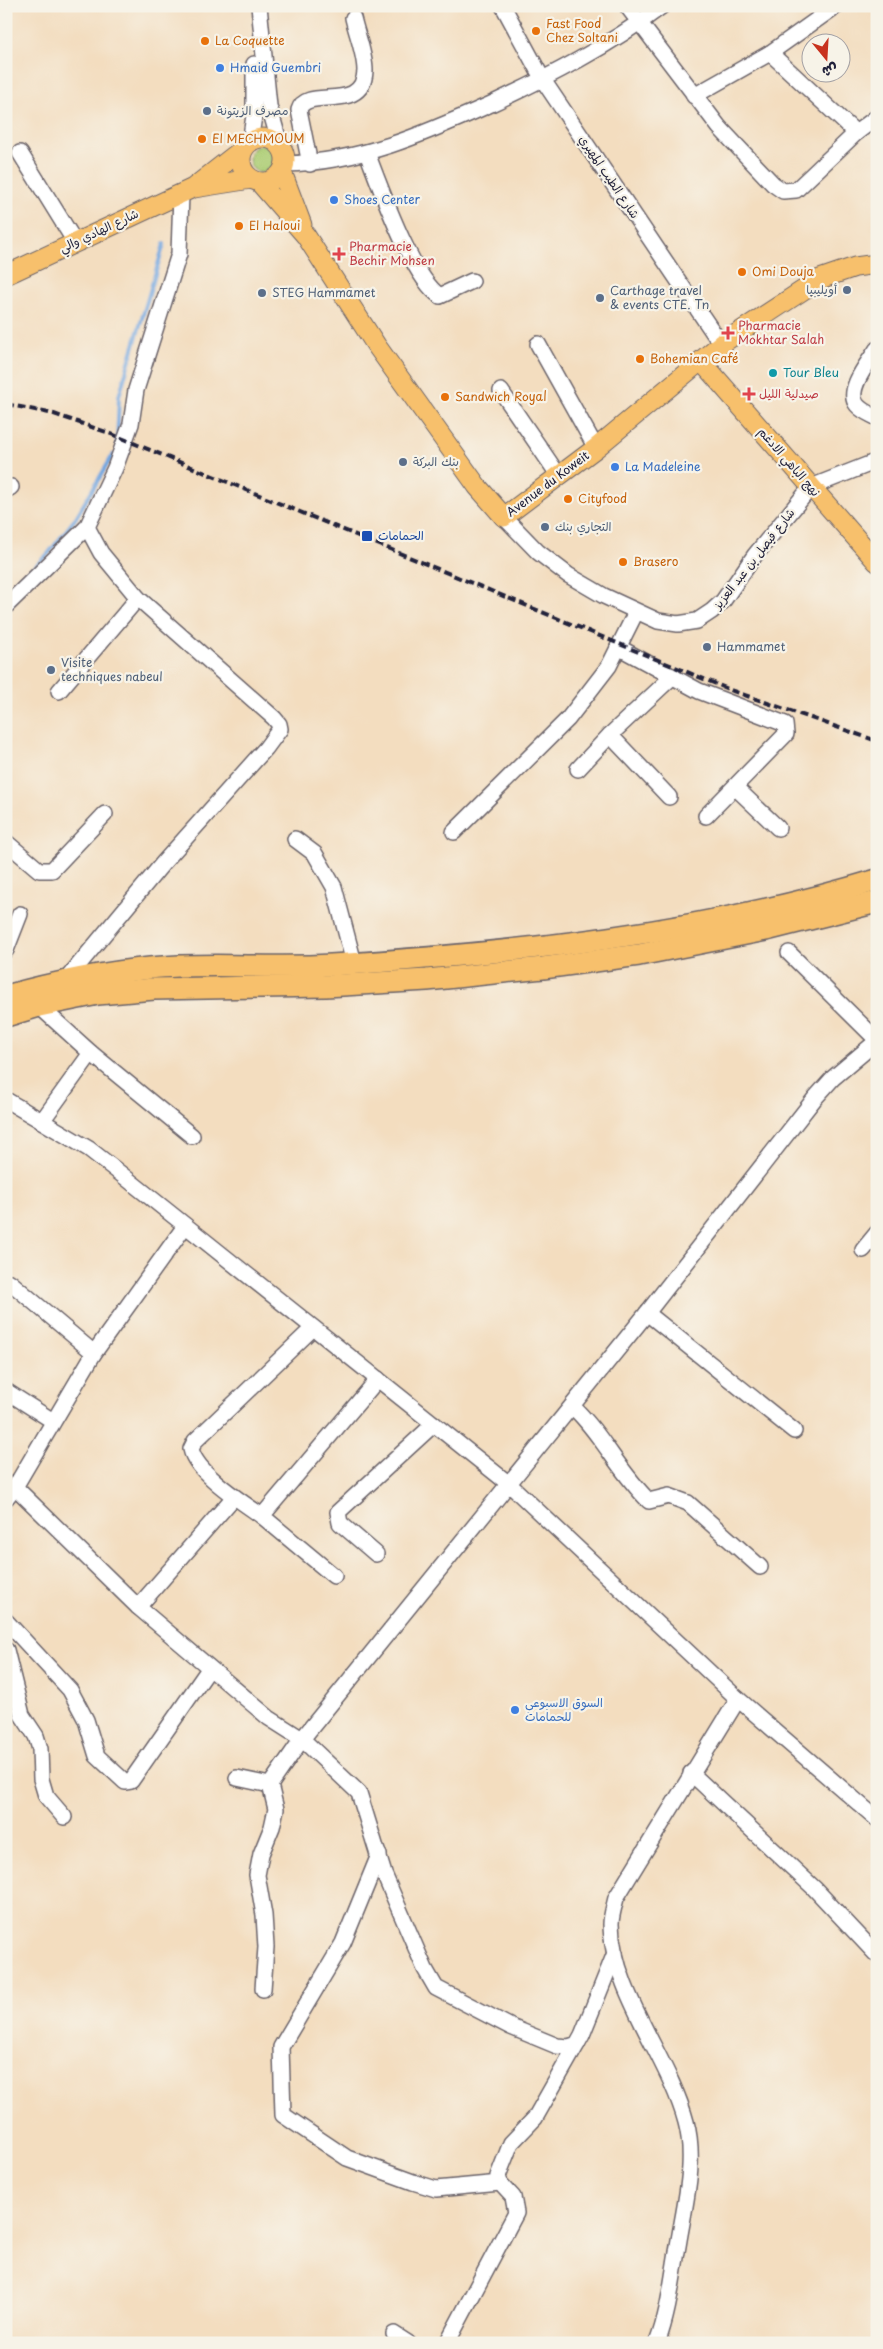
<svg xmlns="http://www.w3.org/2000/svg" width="883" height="2349" font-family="'Playpen Sans','Playpen Sans Arabic',sans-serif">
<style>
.green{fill:#adce76;stroke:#687858}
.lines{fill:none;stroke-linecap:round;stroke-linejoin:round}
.stream{stroke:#74a7e0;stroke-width:4}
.minor-casing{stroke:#6b6369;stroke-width:18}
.major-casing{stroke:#6b6369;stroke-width:21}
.highway-casing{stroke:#6b6369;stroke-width:24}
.minor{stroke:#fff;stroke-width:15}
.major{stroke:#f7c06c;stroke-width:19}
.highway{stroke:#f7c06c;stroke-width:21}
.rail{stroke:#22223b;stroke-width:4;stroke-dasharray:8 4;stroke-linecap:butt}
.food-dot{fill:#e8710a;stroke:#f7f3e8;stroke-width:2}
.shop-dot{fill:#3f7fe0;stroke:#f7f3e8;stroke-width:2}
.service-dot{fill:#5c6f8a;stroke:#f7f3e8;stroke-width:2}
.health-dot{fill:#e0444e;stroke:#f7f3e8;stroke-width:2}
.culture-dot{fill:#0f9aa8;stroke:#f7f3e8;stroke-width:2}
.transit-dot{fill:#1a4fb4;stroke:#f7f3e8;stroke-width:2}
.labels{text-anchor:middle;stroke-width:4.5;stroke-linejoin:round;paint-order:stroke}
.food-label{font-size:12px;fill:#c56008;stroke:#f7f3e8;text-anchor:start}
.shop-label{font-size:12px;fill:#366cbe;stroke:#f7f3e8;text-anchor:start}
.service-label{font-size:12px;fill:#4e5e75;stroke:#f7f3e8;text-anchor:start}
.street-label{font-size:12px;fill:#22223b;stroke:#f7f3e8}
.health-label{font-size:12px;fill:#be3a42;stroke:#f7f3e8;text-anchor:start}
.culture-label{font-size:12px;fill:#0d838f;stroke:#f7f3e8;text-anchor:start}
.transit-label{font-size:12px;fill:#164399;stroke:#f7f3e8;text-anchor:start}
</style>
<rect width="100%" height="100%" fill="#f7f3e8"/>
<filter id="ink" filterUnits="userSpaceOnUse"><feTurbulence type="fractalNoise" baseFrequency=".02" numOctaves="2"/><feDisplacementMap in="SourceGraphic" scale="10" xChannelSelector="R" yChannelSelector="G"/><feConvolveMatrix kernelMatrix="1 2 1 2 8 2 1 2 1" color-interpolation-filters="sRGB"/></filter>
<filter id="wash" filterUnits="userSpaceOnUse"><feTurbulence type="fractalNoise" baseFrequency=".0096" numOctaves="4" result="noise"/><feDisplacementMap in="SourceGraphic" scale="20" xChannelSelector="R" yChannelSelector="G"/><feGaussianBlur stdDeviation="1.12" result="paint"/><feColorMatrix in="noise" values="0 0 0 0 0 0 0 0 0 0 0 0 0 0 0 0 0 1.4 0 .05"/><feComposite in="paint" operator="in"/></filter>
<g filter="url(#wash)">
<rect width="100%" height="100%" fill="#f3ddbf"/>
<circle class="green" cx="263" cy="159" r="14"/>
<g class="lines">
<g class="stream">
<polyline points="117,444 119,396 164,244"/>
<polyline points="6,593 48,554 75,519 113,455"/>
</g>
</g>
</g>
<g filter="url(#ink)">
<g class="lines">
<defs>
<g id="minor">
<polyline points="259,6 269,106 281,148"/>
<polyline points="503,6 543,80 721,344"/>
<polyline points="627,6 719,127 773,184 783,191 796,190 856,133 877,117"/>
<polyline points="770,53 856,133"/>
<polyline points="694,96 770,53 836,6"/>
<polyline points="250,142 254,116 254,64"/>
<polyline points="20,153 75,242"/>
<path d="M367,153C380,186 412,278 440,296L472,281"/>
<path d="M285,164C361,162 422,135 491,104C551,76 609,46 662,6"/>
<path d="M310,164L299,110C306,85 363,115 365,71C365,54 357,35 353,18"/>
<polyline points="538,344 596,448"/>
<path d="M877,349C869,362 845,390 857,405C862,411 870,414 877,418"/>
<polyline points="501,391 559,476"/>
<polyline points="6,490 11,487"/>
<polyline points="504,517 538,552 568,575 604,596 658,621 678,624 697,621 712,611 723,601 755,555 811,487 877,461"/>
<polyline points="6,606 87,527 115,468 131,424 136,390 179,254 181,194"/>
<polyline points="618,647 699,691 785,724 786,734 706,816"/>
<polyline points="59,691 138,598"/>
<polyline points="610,735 669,797"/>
<polyline points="578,769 610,735 673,676"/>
<polyline points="736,788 778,828"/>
<polyline points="454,832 568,719 609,666 636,612"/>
<polyline points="295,839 315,854 334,887 354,963"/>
<polyline points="6,842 39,870 52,870 105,814"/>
<polyline points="6,950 20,914"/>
<polyline points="789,953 877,1040"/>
<polyline points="66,980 164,862 266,748 280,729 279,724 274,718 138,598 101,553 87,527"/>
<polyline points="39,1006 91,1053 192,1136"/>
<polyline points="6,1100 89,1149 121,1174 509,1484 738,1699 877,1819"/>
<polyline points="42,1121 91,1053"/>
<polyline points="863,1250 877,1233"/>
<polyline points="6,1286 10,1282 94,1353"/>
<polyline points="647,1313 794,1431"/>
<polyline points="6,1391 53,1421"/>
<path d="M572,1406C602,1434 619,1472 649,1501L669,1496L688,1503L760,1567"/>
<polyline points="15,1487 138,1607"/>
<polyline points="234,1497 138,1607 269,1718 302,1739 359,1793 384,1874 425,1969 436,1988 511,2027 557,2046 569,2047 577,2044 582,2035 615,1953"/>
<polyline points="6,1498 15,1487 94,1353 185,1226"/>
<path d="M262,1516C242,1502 196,1473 191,1449L195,1441L313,1328"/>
<polyline points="376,1554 340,1523 338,1512 434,1424"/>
<polyline points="334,1576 262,1516 378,1379"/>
<polyline points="6,1621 70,1690 86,1720 97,1756 125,1782 131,1781 209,1669"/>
<polyline points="6,1650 22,1715 36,1736 40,1749 41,1779 46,1796 64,1817"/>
<polyline points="691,1773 814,1888 877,1955"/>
<polyline points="237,1778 270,1785 302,1739 647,1313 815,1098 833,1078 877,1041"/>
<polyline points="379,1855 343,1943 281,2047 283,2115 347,2158 413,2182 436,2189 500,2183"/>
<polyline points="263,1989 266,1947 264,1915 257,1875 261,1854 272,1827 276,1809 270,1785"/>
<polyline points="394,2334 408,2343"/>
<polyline points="447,2343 516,2213 513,2197 500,2183 498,2176 511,2143 535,2118 577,2044"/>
<path d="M657,2343C669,2312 672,2279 678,2246C684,2207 697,2162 686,2122C669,2058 612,1991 611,1924C611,1916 614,1907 616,1898L738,1699"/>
</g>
<g id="major">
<circle cx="263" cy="160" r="22"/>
<polyline points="282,172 302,225"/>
<polyline points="260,183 306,236 376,345 477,486 504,517 596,448 721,344 820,279 855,267 877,264"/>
<polyline points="194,188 251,179"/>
<polyline points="6,275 193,188 244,148"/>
<polyline points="702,362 877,562"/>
</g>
<g id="highway">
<path d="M6,996C53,983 101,973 150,968C210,962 271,969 331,965C515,953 700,934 877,880"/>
<polyline points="6,1016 39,1006 98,994 154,989 326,986 427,980 543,968 639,955 766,930 877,902"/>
</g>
</defs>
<use href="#minor" class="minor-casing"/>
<use href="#major" class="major-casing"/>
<use href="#highway" class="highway-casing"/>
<use href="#minor" class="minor"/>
<use href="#major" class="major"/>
<use href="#highway" class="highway"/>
<polyline class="rail" points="6,404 54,414 109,433 733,691 877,741"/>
</g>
</g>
<g class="food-dot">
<circle cx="536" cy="31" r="5"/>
<circle cx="205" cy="41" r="5"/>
<circle cx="202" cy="139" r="5"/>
<circle cx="239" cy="226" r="5"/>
<circle cx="742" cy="272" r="5"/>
<circle cx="640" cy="359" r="5"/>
<circle cx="445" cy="397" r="5"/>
<circle cx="568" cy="499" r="5"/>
<circle cx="623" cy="562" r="5"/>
</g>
<g class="shop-dot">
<circle cx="220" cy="68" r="5"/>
<circle cx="334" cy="200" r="5"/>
<circle cx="615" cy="467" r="5"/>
<circle cx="515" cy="1710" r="5"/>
</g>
<g class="service-dot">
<circle cx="207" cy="111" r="5"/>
<circle cx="847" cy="290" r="5"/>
<circle cx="262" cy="293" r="5"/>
<circle cx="600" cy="298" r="5"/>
<circle cx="403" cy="462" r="5"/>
<circle cx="545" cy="527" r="5"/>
<circle cx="707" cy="647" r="5"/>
<circle cx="51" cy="670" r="5"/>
</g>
<g class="health-dot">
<path d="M336.5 246.5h5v5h5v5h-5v5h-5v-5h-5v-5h5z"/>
<path d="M725.5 325.5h5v5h5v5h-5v5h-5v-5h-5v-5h5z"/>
<path d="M746.5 386.5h5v5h5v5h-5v5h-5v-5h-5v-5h5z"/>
</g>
<circle class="culture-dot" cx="773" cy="373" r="5"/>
<rect class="transit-dot" x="361" y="530" width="12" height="12" rx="2.5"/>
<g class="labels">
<g class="food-label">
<text x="546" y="28">Fast Food<tspan x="546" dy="14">Chez Soltani</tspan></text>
<text x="215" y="45">La Coquette</text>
<text x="212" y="143">El MECHMOUM</text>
<text x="249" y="230">El Haloui</text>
<text x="752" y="276">Omi Douja</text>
<text x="650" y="363">Bohemian Café</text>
<text x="455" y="401">Sandwich Royal</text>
<text x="578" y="503">Cityfood</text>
<text x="633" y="566">Brasero</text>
</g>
<g class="shop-label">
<text x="230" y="72">Hmaid Guembri</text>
<text x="344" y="204">Shoes Center</text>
<text x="625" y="471">La Madeleine</text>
<text x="525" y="1707">السوق الاسبوعي<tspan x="525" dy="14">للحمامات</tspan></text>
</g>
<g class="service-label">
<text x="217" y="115">مصرف الزيتونة</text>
<text x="837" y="294" text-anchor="end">أويليبيا</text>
<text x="610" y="295">Carthage travel<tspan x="610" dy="14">&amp; events CTE. Tn</tspan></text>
<text x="272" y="297">STEG Hammamet</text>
<text x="413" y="466">بنك البركة</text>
<text x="555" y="531">التجاري بنك</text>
<text x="717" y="651">Hammamet</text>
<text x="61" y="667">Visite<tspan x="61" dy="14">techniques nabeul</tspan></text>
</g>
<g class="street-label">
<text transform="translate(609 177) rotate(56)" y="4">شارع الطيب المهيري</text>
<text transform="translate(99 231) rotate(-25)" y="4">شارع الهادي والي</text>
<text transform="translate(789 462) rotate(49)" y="4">نهج الباهي الادغم</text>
<text transform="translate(548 484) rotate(-37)" y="4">Avenue du Koweit</text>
<text transform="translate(754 559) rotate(-52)" y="4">شارع فيصل بن عبد العزيز</text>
</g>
<g class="health-label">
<text x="349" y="251">Pharmacie<tspan x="349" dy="14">Bechir Mohsen</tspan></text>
<text x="738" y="330">Pharmacie<tspan x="738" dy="14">Mokhtar Salah</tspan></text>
<text x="759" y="398">صيدلية الليل</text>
</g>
<g class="culture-label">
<text x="783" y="377">Tour Bleu</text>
</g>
<g class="transit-label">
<text x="378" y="540">الحمامات</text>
</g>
</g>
<rect width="883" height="2349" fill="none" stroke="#f7f3e8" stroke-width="25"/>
<g transform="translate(826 58) rotate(162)"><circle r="24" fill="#f7f3e8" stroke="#a29fa3"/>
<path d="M0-4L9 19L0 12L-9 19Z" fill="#c8321e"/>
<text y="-8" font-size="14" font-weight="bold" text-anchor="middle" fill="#22223b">ش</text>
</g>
</svg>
